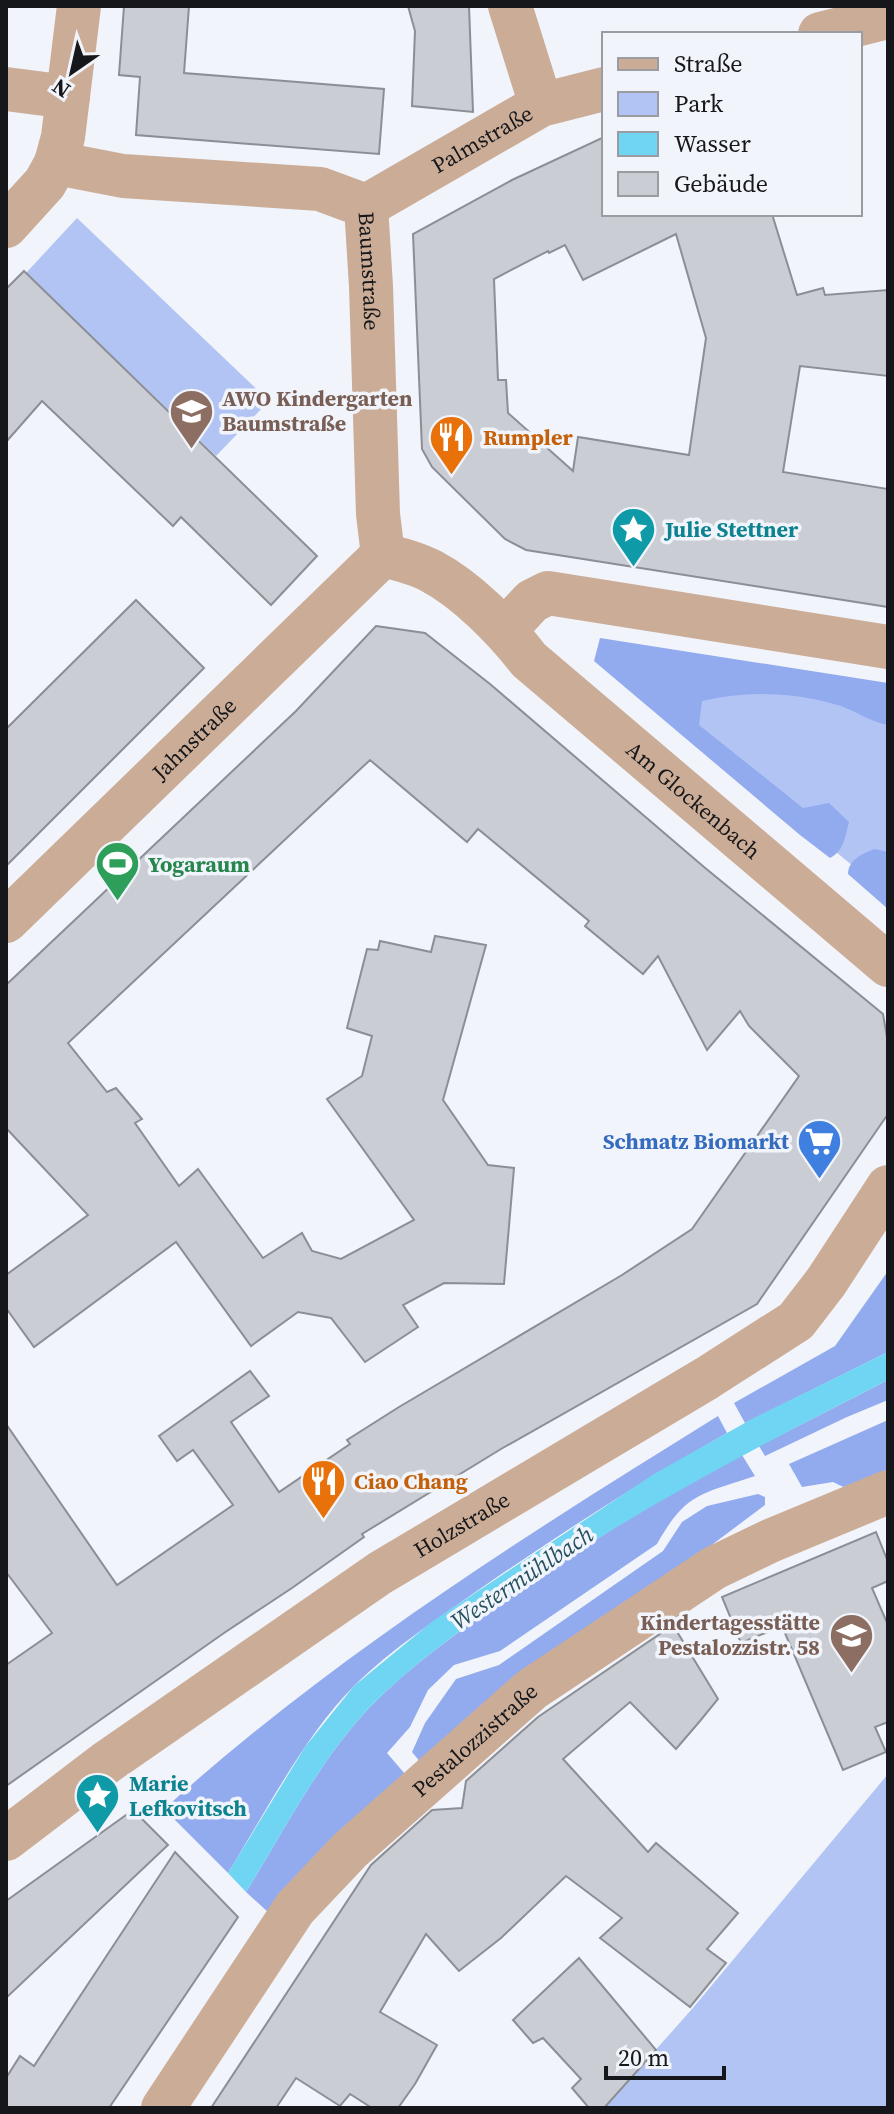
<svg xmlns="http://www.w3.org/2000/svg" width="894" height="2114" font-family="'Source Serif 4',serif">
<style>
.green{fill:#b2c4f3}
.forest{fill:#92abef}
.water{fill:#6fd5f2}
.building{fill:#cacdd4;stroke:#8c8e95;stroke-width:2;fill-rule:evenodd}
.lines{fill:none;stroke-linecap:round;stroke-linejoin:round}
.minor{stroke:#cbac97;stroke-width:44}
.labels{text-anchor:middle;stroke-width:7;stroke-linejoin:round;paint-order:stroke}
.street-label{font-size:22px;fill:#16171a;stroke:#f1f4fb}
.education-label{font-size:22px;font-weight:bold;fill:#785e54;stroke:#f1f4fb;text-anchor:start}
.food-label{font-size:22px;font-weight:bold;fill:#c56008;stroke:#f1f4fb;text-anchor:start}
.culture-label{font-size:22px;font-weight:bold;fill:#0d838f;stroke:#f1f4fb;text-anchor:start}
.leisure-label{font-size:22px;font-weight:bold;fill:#27864d;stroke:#f1f4fb;text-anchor:start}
.shop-label{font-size:22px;font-weight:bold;fill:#366cbe;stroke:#f1f4fb;text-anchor:end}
.water-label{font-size:24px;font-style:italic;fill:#26525f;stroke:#f1f4fb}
</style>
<rect width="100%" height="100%" fill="#f1f4fb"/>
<g class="green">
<polygon points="77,218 269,401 216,456 26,273"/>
<polygon points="639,689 888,697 888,895"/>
<polygon points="888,1774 888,2108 604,2108 692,2009"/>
</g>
<g class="forest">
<path d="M600,638L888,683V725C871,722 857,712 841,706C796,692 748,690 702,701L699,725L803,808L829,803L849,822C845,836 844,851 830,858L800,835L594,661Z"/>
<path d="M875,849L888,852V909L848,874C848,860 863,853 875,849Z"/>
<polygon points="888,1271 888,1352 745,1423 734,1403 835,1346"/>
<polygon points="888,1380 888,1400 847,1417 765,1456 759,1446"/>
<path d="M718,1416L727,1433C645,1479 567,1529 490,1582C446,1613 392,1648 354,1686C305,1735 265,1813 228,1873L164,1809C332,1657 526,1535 718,1416Z"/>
<polygon points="888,1420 888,1480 856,1493 833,1482 802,1487 789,1464"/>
<path d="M742,1455L755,1476C702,1494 686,1492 657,1544L500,1651L454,1665L428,1690L410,1727L387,1753L405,1774L269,1913L246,1892C285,1829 320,1759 371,1706C409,1667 455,1634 499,1604C577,1549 658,1500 742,1455Z"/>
<polygon points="758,1494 765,1497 765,1505 421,1763 412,1752 425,1723 456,1679 499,1665 663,1551 682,1522 707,1506"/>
</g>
<path class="water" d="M888,1352V1380C755,1448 627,1514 504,1600C458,1632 411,1665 371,1706C320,1759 285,1829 246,1892L228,1873L305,1747L354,1686L433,1621L654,1474L752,1419Z"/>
<g class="building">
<polygon points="124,6 189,6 184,73 384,89 379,154 136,135 140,77 119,75"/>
<polygon points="408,6 469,6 473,112 412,106 415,31"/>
<path d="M604,137V214H772L797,295L823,288L825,295L888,290V376L800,366L783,472L888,489V607L526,550L505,539L432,467L422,449L413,234L512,180ZM676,234L706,338L689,455L578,437L573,471L508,413L506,380H498L494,279L548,251L549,253L565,245L583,280Z"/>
<polygon points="24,271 317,556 271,605 181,517 173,526 42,401 6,442 6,289"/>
<polygon points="136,600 204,668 6,866 6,729"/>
<polygon points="376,626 425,633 490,684 704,867 883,1014 888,1043 888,1114 757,1304 501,1449 362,1534 364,1537 292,1588 224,1633 6,1786 6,1665 52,1633 6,1572 6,1424 117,1585 233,1505 193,1450 177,1461 159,1436 250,1371 269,1396 231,1422 279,1492 350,1444 347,1440 399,1407 622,1275 692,1229 799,1076 749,1026 740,1011 707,1050 658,956 643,974 585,926 589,921 478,829 467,842 370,760 68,1043 107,1092 116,1088 142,1119 135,1123 179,1186 198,1169 263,1258 302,1233 312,1251 341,1259 414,1220 327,1099 362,1076 372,1036 347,1028 367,949 378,950 380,941 431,952 435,936 486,945 443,1100 488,1165 514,1168 504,1284 444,1283 403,1305 418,1327 365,1362 331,1318 298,1312 251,1346 176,1242 34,1347 6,1308 6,1275 88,1215 6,1128 6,985 296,711"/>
<polygon points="876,1532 888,1562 888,1581 872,1588 888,1625 888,1722 875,1727 886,1752 843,1770 782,1626 741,1643 722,1597"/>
<polygon points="673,1625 718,1699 700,1721 676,1749 630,1702 563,1759 648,1852 656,1843 738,1913 707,1949 726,1963 690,2007 600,1938 622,1918 566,1876 501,1938 459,1971 426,1934 380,2012 437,2045 415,2084 398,2108 372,2108 350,2094 340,2106 296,2078 276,2108 211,2108 371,1865 432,1810 462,1808 466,1781 538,1717"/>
<polygon points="133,1810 168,1845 6,1998 6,1901"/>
<polygon points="175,1852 238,1917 109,2108 6,2108 6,2078 20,2056 34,2066"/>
<polygon points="579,1958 656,2050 604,2108 589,2108 572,2088 581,2079 543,2038 533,2043 513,2020"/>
</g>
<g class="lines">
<g class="minor">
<polyline points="510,6 541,105"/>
<polyline points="820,34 888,17"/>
<polyline points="6,89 68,97"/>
<path id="s1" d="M56,163L123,176L320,189L366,206L371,286L378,514L383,555"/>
<path id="s2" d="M366,206L541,105L604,89"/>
<polyline points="6,226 45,183 56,163 63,137 79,6"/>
<path id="s3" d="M383,555C399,559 416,563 431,571C467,590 504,628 529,660L888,965"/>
<polyline points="505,630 532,601 548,593 888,647"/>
<path id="s4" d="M6,921L383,555"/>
<path id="s5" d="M6,1839L107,1762L380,1573L707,1378L796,1321L826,1282L888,1187"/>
<path id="s6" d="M163,2108L295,1908L350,1850L532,1689L714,1568L770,1541L888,1492"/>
</g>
</g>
<defs>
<symbol id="school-pin" viewBox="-11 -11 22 30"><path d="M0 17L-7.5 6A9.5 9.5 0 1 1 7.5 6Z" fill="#8d6e63" stroke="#f1f4fb"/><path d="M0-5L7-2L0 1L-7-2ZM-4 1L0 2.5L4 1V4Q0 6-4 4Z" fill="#fff"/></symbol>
<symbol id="restaurant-pin" viewBox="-11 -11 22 30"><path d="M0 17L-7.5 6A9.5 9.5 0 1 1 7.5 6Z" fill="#e8710a" stroke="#f1f4fb"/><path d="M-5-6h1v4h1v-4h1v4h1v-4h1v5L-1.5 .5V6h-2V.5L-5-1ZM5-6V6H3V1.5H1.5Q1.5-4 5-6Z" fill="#fff"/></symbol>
<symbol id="sight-pin" viewBox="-11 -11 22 30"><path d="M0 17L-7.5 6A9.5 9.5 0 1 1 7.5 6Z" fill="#0f9aa8" stroke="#f1f4fb"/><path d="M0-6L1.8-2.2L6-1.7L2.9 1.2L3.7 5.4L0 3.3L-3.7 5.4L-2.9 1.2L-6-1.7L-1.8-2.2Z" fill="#fff"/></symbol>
<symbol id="stadium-pin" viewBox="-11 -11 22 30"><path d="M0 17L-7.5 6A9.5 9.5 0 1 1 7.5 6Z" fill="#2e9e5b" stroke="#f1f4fb"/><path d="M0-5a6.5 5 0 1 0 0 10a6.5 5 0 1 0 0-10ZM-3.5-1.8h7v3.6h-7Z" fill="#fff"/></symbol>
<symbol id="supermarket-pin" viewBox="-11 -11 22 30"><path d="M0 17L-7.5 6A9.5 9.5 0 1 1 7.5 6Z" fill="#3f7fe0" stroke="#f1f4fb"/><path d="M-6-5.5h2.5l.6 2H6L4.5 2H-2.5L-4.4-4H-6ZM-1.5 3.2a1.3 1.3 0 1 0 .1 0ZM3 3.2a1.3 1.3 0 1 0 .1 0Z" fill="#fff"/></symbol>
</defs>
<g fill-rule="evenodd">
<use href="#school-pin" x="166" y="386" width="51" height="69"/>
<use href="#restaurant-pin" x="426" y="412" width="51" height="69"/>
<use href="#sight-pin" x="608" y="504" width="51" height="69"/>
<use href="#stadium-pin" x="92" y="838" width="51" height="69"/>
<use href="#supermarket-pin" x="794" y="1116" width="51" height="69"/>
<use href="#restaurant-pin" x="298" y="1456" width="51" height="69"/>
<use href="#school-pin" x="826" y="1610" width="51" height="69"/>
<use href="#sight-pin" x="72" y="1770" width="51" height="69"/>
</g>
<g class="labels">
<g class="street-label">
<text dy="8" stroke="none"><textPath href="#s2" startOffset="134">Palmstraße</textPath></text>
<text dy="8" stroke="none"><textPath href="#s1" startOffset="380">Baumstraße</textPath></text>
<text dy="8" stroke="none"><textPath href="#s4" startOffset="262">Jahnstraße</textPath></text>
<text dy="8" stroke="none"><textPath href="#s3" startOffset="400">Am Glockenbach</textPath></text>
<text dy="8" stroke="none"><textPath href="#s5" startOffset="554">Holzstraße</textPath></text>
<text dy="8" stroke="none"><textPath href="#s6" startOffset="486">Pestalozzistraße</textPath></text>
</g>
<g class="education-label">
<text x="222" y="406">AWO Kindergarten<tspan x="222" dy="25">Baumstraße</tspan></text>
<text x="820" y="1630" text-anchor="end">Kindertagesstätte<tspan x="820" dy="25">Pestalozzistr. 58</tspan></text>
</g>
<g class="food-label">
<text x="483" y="445">Rumpler</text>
<text x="354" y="1489">Ciao Chang</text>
</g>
<g class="culture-label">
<text x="665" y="537">Julie Stettner</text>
<text x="129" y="1791">Marie<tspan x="129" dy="25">Lefkovitsch</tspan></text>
</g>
<g class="leisure-label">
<text x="148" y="872">Yogaraum</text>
</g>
<g class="shop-label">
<text x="789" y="1149">Schmatz Biomarkt</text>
</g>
<g class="water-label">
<text transform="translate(522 1578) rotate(-34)" y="8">Westermühlbach</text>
</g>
</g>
<rect width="894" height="2114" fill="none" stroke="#16171a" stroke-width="16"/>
<rect x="602" y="32" width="260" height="184" fill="#f1f4fb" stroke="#999ca1" stroke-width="2"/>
<rect x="618" y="58" width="40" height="12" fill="#cbac97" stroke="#999ca1" stroke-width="2"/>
<text x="674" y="72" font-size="24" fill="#16171a">Straße</text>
<rect x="618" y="92" width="40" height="24" fill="#b2c4f3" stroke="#999ca1" stroke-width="2"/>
<text x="674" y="112" font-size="24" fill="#16171a">Park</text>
<rect x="618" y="132" width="40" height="24" fill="#6fd5f2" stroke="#999ca1" stroke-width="2"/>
<text x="674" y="152" font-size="24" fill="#16171a">Wasser</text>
<rect x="618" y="172" width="40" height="24" fill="#cacdd4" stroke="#999ca1" stroke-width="2"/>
<text x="674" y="192" font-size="24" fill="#16171a">Gebäude</text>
<g transform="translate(72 72) rotate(214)" stroke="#f1f4fb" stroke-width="6" paint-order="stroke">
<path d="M0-6L14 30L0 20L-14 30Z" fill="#16171a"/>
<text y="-12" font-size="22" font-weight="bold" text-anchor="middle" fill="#16171a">N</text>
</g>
<path d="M606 2066v12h118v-12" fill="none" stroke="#16171a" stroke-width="4"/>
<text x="618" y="2066" font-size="24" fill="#16171a" stroke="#f1f4fb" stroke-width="6" paint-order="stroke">20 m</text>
</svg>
